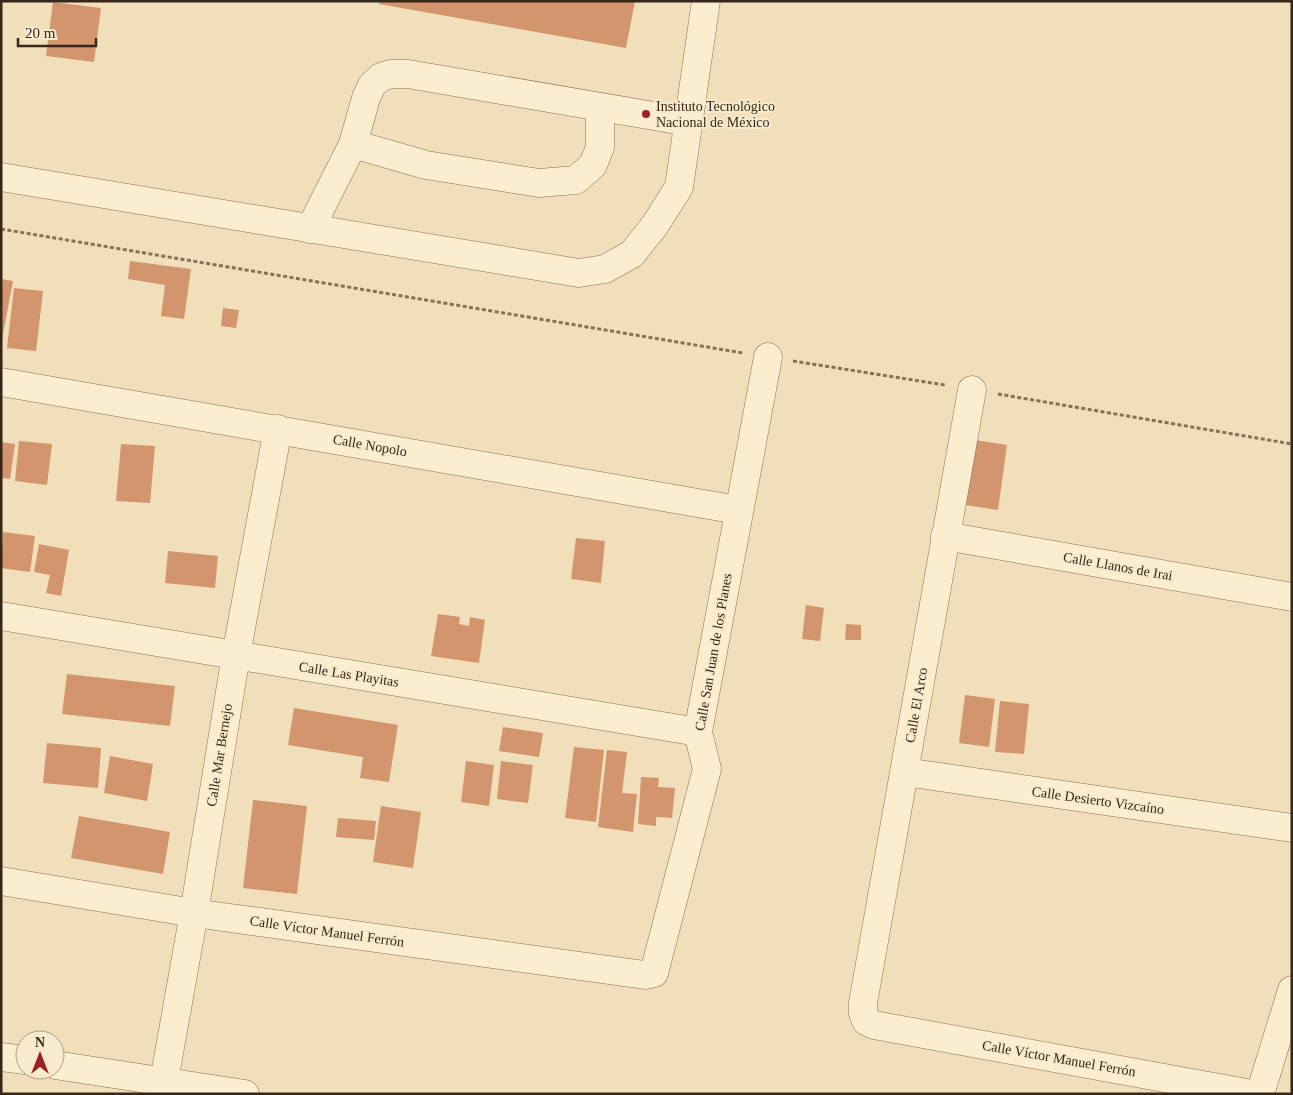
<svg xmlns="http://www.w3.org/2000/svg" width="1293" height="1095" font-family="Georgia,serif">
<style>
.building{fill:#d2956e}
.lines{fill:none;stroke-linecap:round;stroke-linejoin:round}
.minor-casing{stroke:#8a6f54;stroke-width:29}
.path{stroke:#8a6f54;stroke-width:3;stroke-dasharray:4 2.5;stroke-linecap:butt}
.minor{stroke:#fbedcf;stroke-width:28}
.poi-dot{fill:#9d1f24;stroke:#f8eacc;stroke-width:2}
.labels{text-anchor:middle;stroke-width:4;stroke-linejoin:round;paint-order:stroke}
.poi-label{font-size:14px;fill:#37271a;stroke:#f8eacc;text-anchor:start}
.street-label{font-size:14px;fill:#37271a;stroke:#f8eacc}
</style>
<rect width="100%" height="100%" fill="#f1dfbb"/>
<g class="building">
<polygon points="380,1 635,1 626,48 379,4"/>
<polygon points="53,2 101,8 94,62 46,56"/>
<polygon points="130,261 191,269 184,319 161,316 165,285 128,279"/>
<polygon points="1,279 13,281 2,339 1,339"/>
<polygon points="14,288 43,291 36,351 7,348"/>
<polygon points="223,308 239,310 236,328 221,326"/>
<polygon points="975,440 1007,445 998,510 965,505"/>
<polygon points="19,441 52,444 47,485 15,481"/>
<polygon points="1,442 15,444 10,479 1,478"/>
<polygon points="121,444 155,446 150,503 116,501"/>
<polygon points="3,532 35,536 30,572 1,568"/>
<polygon points="576,538 605,541 601,583 571,579"/>
<polygon points="39,544 69,550 61,596 46,593 50,575 34,572"/>
<polygon points="168,551 218,556 215,588 165,583"/>
<polygon points="806,605 824,608 820,641 802,639"/>
<polygon points="438,614 460,617 459,624 469,626 470,617 485,620 479,663 431,656"/>
<polygon points="846,624 861,625 861,640 845,640"/>
<polygon points="67,674 175,686 170,726 62,714"/>
<polygon points="965,695 995,699 989,747 959,743"/>
<polygon points="1000,701 1029,704 1024,754 995,752"/>
<polygon points="294,708 398,725 389,782 360,778 363,757 288,745"/>
<polygon points="503,727 543,733 539,757 499,751"/>
<polygon points="47,743 101,748 98,788 43,783"/>
<polygon points="574,747 604,750 596,822 565,818"/>
<polygon points="607,750 627,752 622,793 637,794 633,832 598,827"/>
<polygon points="110,756 153,764 147,801 104,793"/>
<polygon points="466,761 494,765 489,806 461,802"/>
<polygon points="501,761 533,765 528,803 497,799"/>
<polygon points="641,777 659,778 658,787 675,788 672,818 656,817 656,826 638,824"/>
<polygon points="253,800 307,806 297,894 243,888"/>
<polygon points="381,806 421,812 413,868 373,862"/>
<polygon points="79,816 170,832 163,874 71,858"/>
<polygon points="338,818 376,821 374,840 336,837"/>
</g>
<g class="lines">
<defs>
<g id="minor">
<polyline points="353,144 426,165 539,183 576,180 593,165 600,147 600,108"/>
<polyline points="1,177 579,273 605,269 632,254 655,225 679,187 706,1"/>
<polyline points="310,229 353,144 366,98 372,85 381,77 391,74 408,74 689,122"/>
<polyline points="1,382 738,510"/>
<polyline points="972,390 863,1003 863,1013 866,1021 874,1025 1252,1094"/>
<polyline points="945,536 1292,597"/>
<polyline points="1,616 698,732"/>
<polyline points="905,772 1292,828"/>
<polyline points="1,881 194,913 645,975 654,973 707,769 698,732 768,357"/>
<polyline points="1,1057 25,1060"/>
<polyline points="55,1065 245,1094"/>
<polyline points="164,1081 194,913 236,655 278,429"/>
<polyline points="1260,1094 1292,990"/>
</g>
</defs>
<use href="#minor" class="minor-casing"/>
<g class="path">
<polyline points="1,229 743,353"/>
<polyline points="793,361 945,385"/>
<polyline points="998,394 1292,444"/>
</g>
<use href="#minor" class="minor"/>
</g>
<circle class="poi-dot" cx="646" cy="114" r="5"/>
<g class="labels">
<g class="poi-label">
<text x="656" y="111">Instituto Tecnológico<tspan x="656" dy="16">Nacional de México</tspan></text>
</g>
<g class="street-label">
<text transform="translate(370 445) rotate(10)" y="5">Calle Nopolo</text>
<text transform="translate(1118 566) rotate(10)" y="5">Calle Llanos de Irai</text>
<text transform="translate(713 652) rotate(-80)" y="5">Calle San Juan de los Planes</text>
<text transform="translate(349 674) rotate(9)" y="5">Calle Las Playitas</text>
<text transform="translate(916 705) rotate(-80)" y="5">Calle El Arco</text>
<text transform="translate(219 755) rotate(-81)" y="5">Calle Mar Bernejo</text>
<text transform="translate(1098 800) rotate(8)" y="5">Calle Desierto Vizcaíno</text>
<text transform="translate(327 931) rotate(8)" y="5">Calle Víctor Manuel Ferrón</text>
<text transform="translate(1059 1058) rotate(10)" y="5">Calle Víctor Manuel Ferrón</text>
</g>
</g>
<rect width="1293" height="1095" fill="none" stroke="#37271a" stroke-width="5"/>
<g transform="translate(40 1055)"><circle r="24" fill="#f8eacc" stroke="#ab9c85"/>
<path d="M0-4L9 19L0 12L-9 19Z" fill="#9d1f24"/>
<text y="-8" font-size="14" font-weight="bold" text-anchor="middle" fill="#37271a">N</text>
</g>
<path d="M18 38v8h78v-8" fill="none" stroke="#37271a" stroke-width="2.5"/>
<text x="25" y="38" font-size="15" fill="#37271a" stroke="#f8eacc" stroke-width="4" paint-order="stroke">20 m</text>
</svg>
